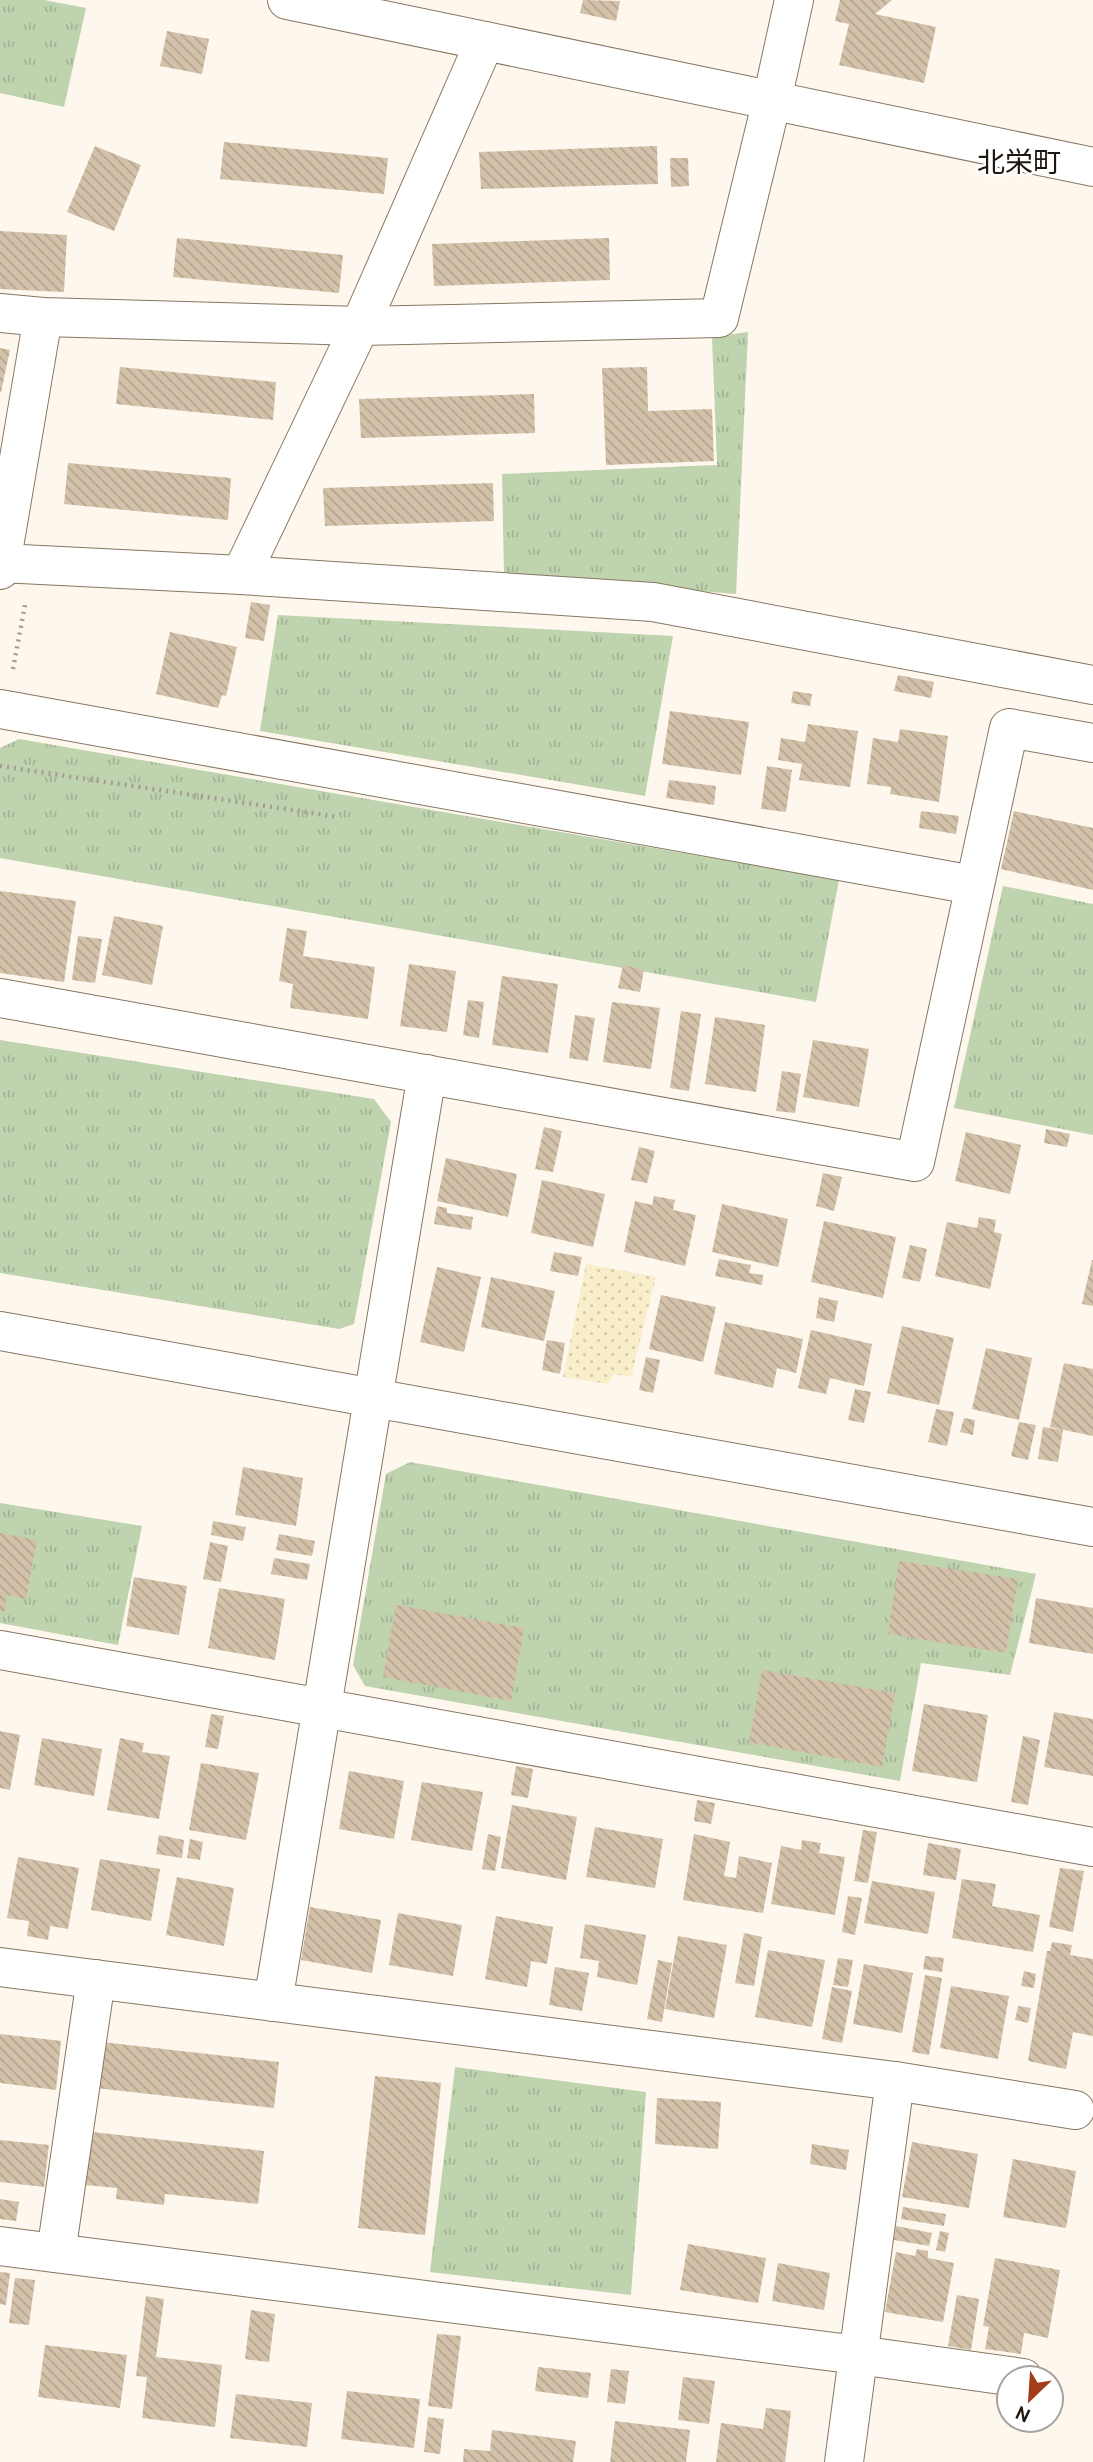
<svg xmlns="http://www.w3.org/2000/svg" width="1093" height="2462" font-family="Cabin,'Noto Sans JP',sans-serif">
<style>
.grass{fill:url(#grass-tufts)}
.sand{fill:url(#sand-dots)}
.building{fill:url(#building-back-hatch)}
.lines{fill:none;stroke-linecap:round;stroke-linejoin:round}
.minor-casing{stroke:#877761;stroke-width:40}
.path{stroke:#a49d94;stroke-width:4.5;stroke-dasharray:2 5;stroke-linecap:butt}
.minor{stroke:#fff;stroke-width:38}
.labels{text-anchor:middle;stroke-width:5;stroke-linejoin:round;paint-order:stroke}
.quarter-label{font-size:28px;fill:#1f1810;stroke:#fff}
</style>
<defs>
<pattern id="grass-tufts" width="24" height="20" patternUnits="userSpaceOnUse" patternTransform="scale(1.75)"><rect width="24" height="20" fill="#bed3ae"/><path d="M3 7l-1-3M5 7V3M7 7l1-3M15 17l-1-3M17 17v-4M19 17l1-3" fill="none" stroke="#a3b495"/></pattern>
<pattern id="sand-dots" width="8" height="8" patternUnits="userSpaceOnUse" patternTransform="scale(1.75)"><rect width="8" height="8" fill="#f8eec9"/><path d="M2 2h.1M6 6h.1" fill="none" stroke="#d4cbac" stroke-width="1.8" stroke-linecap="round"/></pattern>
<pattern id="building-back-hatch" width="6" height="6" patternUnits="userSpaceOnUse" patternTransform="scale(1.75)"><rect width="6" height="6" fill="#d3c1a9"/><path d="M-1 5l2 2M0 0l6 6M5-1l2 2" fill="none" stroke="#b5a590"/></pattern>
</defs>
<rect width="100%" height="100%" fill="#fef7ed"/>
<g class="grass">
<polygon points="0,0 44,0 86,8 64,107 0,93"/>
<polygon points="748,332 736,594 504,575 502,474 717,465 712,337"/>
<polygon points="278,615 673,636 645,796 260,731"/>
<polygon points="19,739 839,880 816,1002 0,858 0,748"/>
<polygon points="1003,886 1093,904 1093,1135 954,1108"/>
<polygon points="0,1040 374,1099 391,1122 354,1324 339,1329 0,1273"/>
<polygon points="410,1462 1036,1574 1010,1675 921,1663 900,1781 365,1686 353,1665 386,1474"/>
<polygon points="0,1503 142,1526 118,1645 0,1623"/>
<polygon points="455,2067 646,2092 631,2295 430,2272"/>
</g>
<polygon class="sand" points="586,1264 656,1277 631,1377 614,1374 608,1384 563,1377"/>
<g class="building">
<polygon points="583,0 620,1 616,21 580,13"/>
<polygon points="840,0 892,0 875,14 936,27 924,83 839,65 849,24 835,21"/>
<polygon points="167,31 209,39 202,74 160,66"/>
<polygon points="224,142 388,158 384,194 220,179"/>
<polygon points="95,146 141,165 114,231 67,212"/>
<polygon points="657,146 658,184 481,189 479,152"/>
<polygon points="670,158 688,158 689,186 671,187"/>
<polygon points="0,231 67,235 64,292 0,289"/>
<polygon points="177,238 343,255 339,293 173,277"/>
<polygon points="609,238 610,280 434,286 432,244"/>
<polygon points="0,348 10,350 1,392 0,392"/>
<polygon points="120,367 276,382 273,420 116,404"/>
<polygon points="647,367 648,411 712,409 714,461 606,465 602,368"/>
<polygon points="534,394 535,433 361,438 359,399"/>
<polygon points="68,463 231,478 228,520 64,504"/>
<polygon points="493,483 494,521 325,526 323,488"/>
<polygon points="251,602 270,605 264,641 245,638"/>
<polygon points="170,632 237,647 226,696 222,695 218,708 156,694"/>
<polygon points="898,675 934,682 931,698 894,691"/>
<polygon points="793,691 812,694 810,706 791,703"/>
<polygon points="670,711 749,722 741,775 662,764"/>
<polygon points="808,724 858,731 850,787 799,780 802,764 778,760 781,738 805,742"/>
<polygon points="900,729 948,736 939,802 890,794 891,787 867,784 873,738 898,742"/>
<polygon points="767,766 792,770 786,812 761,809"/>
<polygon points="669,780 716,786 714,805 666,798"/>
<polygon points="921,811 959,816 956,834 919,828"/>
<polygon points="1014,811 1093,828 1093,890 1001,869"/>
<polygon points="0,891 76,901 64,982 0,973"/>
<polygon points="114,916 163,926 152,985 102,975"/>
<polygon points="287,928 307,931 303,956 375,967 368,1019 290,1008 293,984 279,981"/>
<polygon points="78,936 102,939 95,983 72,980"/>
<polygon points="409,964 456,971 447,1032 400,1026"/>
<polygon points="623,965 644,970 640,992 618,988"/>
<polygon points="502,976 558,984 548,1053 492,1045"/>
<polygon points="468,1000 484,1002 479,1038 463,1035"/>
<polygon points="612,1002 660,1008 651,1069 603,1062"/>
<polygon points="681,1011 701,1014 689,1091 670,1088"/>
<polygon points="575,1015 595,1018 588,1061 569,1058"/>
<polygon points="715,1017 765,1025 756,1092 705,1084"/>
<polygon points="813,1040 869,1049 859,1107 803,1097"/>
<polygon points="782,1071 801,1074 795,1113 776,1111"/>
<polygon points="544,1127 562,1131 553,1172 535,1169"/>
<polygon points="1046,1129 1070,1134 1067,1147 1044,1143"/>
<polygon points="966,1132 1021,1145 1010,1194 955,1181"/>
<polygon points="639,1147 655,1151 647,1183 631,1180"/>
<polygon points="446,1158 517,1174 508,1217 437,1201"/>
<polygon points="823,1173 842,1177 834,1211 816,1206"/>
<polygon points="542,1180 605,1194 593,1247 531,1233"/>
<polygon points="654,1196 675,1200 673,1210 696,1215 685,1266 624,1252 635,1201 652,1205"/>
<polygon points="722,1204 788,1219 778,1267 712,1252"/>
<polygon points="437,1206 447,1208 447,1213 473,1217 471,1230 434,1224"/>
<polygon points="979,1217 996,1220 994,1232 1002,1234 990,1289 935,1276 947,1222 977,1228"/>
<polygon points="824,1221 896,1237 883,1298 811,1282"/>
<polygon points="910,1245 927,1249 920,1282 902,1278"/>
<polygon points="554,1252 582,1257 578,1276 550,1271"/>
<polygon points="719,1259 751,1265 749,1273 763,1275 762,1285 715,1276"/>
<polygon points="1092,1260 1093,1260 1093,1306 1082,1304"/>
<polygon points="437,1267 481,1277 464,1352 420,1342"/>
<polygon points="491,1277 555,1291 544,1341 481,1327"/>
<polygon points="661,1295 716,1307 703,1362 649,1349"/>
<polygon points="819,1297 838,1301 834,1322 816,1318"/>
<polygon points="725,1322 803,1339 796,1373 777,1368 773,1388 714,1374"/>
<polygon points="902,1326 954,1338 939,1405 887,1393"/>
<polygon points="811,1330 872,1344 864,1386 830,1378 826,1394 798,1388"/>
<polygon points="547,1340 565,1343 560,1374 542,1370"/>
<polygon points="986,1348 1032,1358 1019,1420 972,1409"/>
<polygon points="646,1357 660,1360 653,1393 639,1390"/>
<polygon points="1064,1363 1093,1369 1093,1436 1050,1427"/>
<polygon points="855,1389 871,1392 864,1423 848,1420"/>
<polygon points="936,1409 954,1412 947,1446 928,1442"/>
<polygon points="964,1418 975,1420 973,1435 960,1432"/>
<polygon points="1019,1422 1036,1425 1028,1460 1011,1456"/>
<polygon points="1043,1427 1063,1430 1058,1462 1038,1459"/>
<polygon points="243,1467 303,1478 296,1526 235,1515"/>
<polygon points="213,1521 246,1527 243,1541 211,1535"/>
<polygon points="0,1533 37,1540 26,1599 7,1595 5,1611 0,1611"/>
<polygon points="279,1534 315,1541 312,1556 276,1550"/>
<polygon points="210,1542 228,1546 221,1582 203,1579"/>
<polygon points="274,1558 310,1564 307,1580 271,1574"/>
<polygon points="899,1561 1018,1579 1006,1653 888,1634"/>
<polygon points="134,1577 187,1586 179,1635 126,1626"/>
<polygon points="219,1588 285,1599 275,1660 208,1648"/>
<polygon points="1036,1598 1093,1608 1093,1654 1029,1643"/>
<polygon points="396,1605 524,1628 511,1701 383,1677"/>
<polygon points="762,1670 895,1693 882,1767 749,1742"/>
<polygon points="924,1704 988,1715 977,1782 912,1771"/>
<polygon points="1054,1712 1093,1719 1093,1776 1044,1767"/>
<polygon points="211,1714 224,1716 218,1749 205,1747"/>
<polygon points="0,1731 20,1735 10,1790 0,1788"/>
<polygon points="1023,1736 1040,1740 1028,1805 1011,1802"/>
<polygon points="42,1738 102,1749 94,1796 34,1785"/>
<polygon points="120,1738 144,1743 142,1752 170,1756 159,1819 107,1810"/>
<polygon points="201,1763 259,1773 246,1840 189,1830"/>
<polygon points="516,1766 533,1769 528,1798 511,1795"/>
<polygon points="349,1771 404,1781 394,1839 339,1829"/>
<polygon points="422,1782 483,1792 472,1851 411,1840"/>
<polygon points="697,1800 715,1803 711,1824 694,1821"/>
<polygon points="512,1805 577,1817 566,1880 501,1868"/>
<polygon points="595,1827 663,1839 655,1888 586,1877"/>
<polygon points="863,1830 877,1832 868,1883 854,1881"/>
<polygon points="488,1834 501,1837 495,1871 482,1869"/>
<polygon points="694,1834 730,1842 724,1876 736,1878 739,1856 772,1863 763,1913 683,1900"/>
<polygon points="159,1835 184,1840 182,1858 156,1854"/>
<polygon points="190,1839 203,1842 200,1860 187,1858"/>
<polygon points="802,1840 821,1843 819,1853 845,1857 835,1915 771,1904 781,1846 801,1850"/>
<polygon points="928,1843 961,1849 956,1880 923,1875"/>
<polygon points="18,1857 79,1868 68,1929 50,1926 48,1940 27,1936 29,1921 7,1918"/>
<polygon points="100,1859 160,1869 151,1921 91,1910"/>
<polygon points="1060,1868 1084,1871 1073,1932 1049,1927"/>
<polygon points="177,1877 234,1888 224,1946 166,1935"/>
<polygon points="962,1879 996,1884 992,1906 1040,1915 1033,1952 952,1938"/>
<polygon points="872,1881 935,1892 928,1934 864,1923"/>
<polygon points="848,1896 862,1898 855,1935 842,1932"/>
<polygon points="310,1907 381,1920 372,1973 301,1960"/>
<polygon points="398,1913 462,1925 453,1976 389,1965"/>
<polygon points="496,1916 553,1927 547,1964 531,1961 527,1987 485,1979"/>
<polygon points="585,1924 646,1935 637,1985 597,1977 599,1961 580,1958"/>
<polygon points="744,1933 762,1937 754,1986 735,1983"/>
<polygon points="678,1936 727,1945 714,2018 665,2009"/>
<polygon points="1052,1942 1072,1945 1070,1955 1093,1959 1093,2036 1073,2032 1066,2069 1028,2061 1047,1951 1050,1951"/>
<polygon points="768,1950 825,1960 812,2027 755,2017"/>
<polygon points="925,1956 944,1958 942,1972 923,1969"/>
<polygon points="838,1958 853,1960 848,1987 833,1985"/>
<polygon points="658,1960 672,1963 662,2022 647,2019"/>
<polygon points="864,1964 913,1973 902,2033 853,2024"/>
<polygon points="555,1967 589,1973 582,2011 549,2005"/>
<polygon points="1024,1971 1036,1974 1034,1988 1021,1986"/>
<polygon points="925,1975 942,1978 929,2055 912,2052"/>
<polygon points="951,1986 1009,1996 998,2059 940,2048"/>
<polygon points="832,1987 852,1991 842,2043 822,2039"/>
<polygon points="1018,2006 1031,2008 1028,2023 1015,2020"/>
<polygon points="0,2034 61,2041 56,2090 0,2083"/>
<polygon points="102,2042 279,2062 274,2108 96,2088"/>
<polygon points="375,2076 441,2083 425,2235 358,2228"/>
<polygon points="657,2098 721,2102 718,2149 655,2144"/>
<polygon points="92,2132 264,2151 258,2204 165,2194 164,2205 116,2199 117,2188 85,2185"/>
<polygon points="0,2140 49,2145 44,2187 0,2182"/>
<polygon points="912,2142 978,2154 969,2208 902,2197"/>
<polygon points="812,2144 849,2150 846,2170 810,2164"/>
<polygon points="1013,2159 1076,2171 1066,2228 1003,2217"/>
<polygon points="0,2199 19,2202 16,2221 0,2219"/>
<polygon points="903,2207 946,2214 944,2226 901,2219"/>
<polygon points="896,2226 932,2233 929,2246 894,2240"/>
<polygon points="940,2231 949,2233 945,2252 936,2250"/>
<polygon points="688,2244 766,2258 758,2303 680,2290"/>
<polygon points="917,2249 928,2251 928,2258 954,2263 943,2322 885,2312 896,2252 915,2256"/>
<polygon points="995,2258 1060,2270 1048,2338 1024,2333 1021,2354 985,2349 989,2327 983,2326"/>
<polygon points="778,2263 830,2273 824,2310 772,2301"/>
<polygon points="0,2272 10,2273 6,2305 0,2304"/>
<polygon points="15,2278 35,2280 29,2325 9,2323"/>
<polygon points="957,2295 979,2299 971,2350 948,2346"/>
<polygon points="146,2296 164,2299 156,2357 222,2365 215,2427 142,2418 147,2377 136,2376"/>
<polygon points="251,2310 275,2314 269,2362 245,2359"/>
<polygon points="437,2334 461,2336 452,2409 428,2406"/>
<polygon points="45,2345 127,2355 120,2408 38,2397"/>
<polygon points="538,2367 591,2373 588,2398 535,2391"/>
<polygon points="611,2369 629,2371 625,2404 607,2402"/>
<polygon points="683,2377 715,2381 709,2424 678,2420"/>
<polygon points="347,2391 420,2399 414,2448 341,2439"/>
<polygon points="236,2394 312,2403 307,2447 230,2438"/>
<polygon points="766,2408 791,2411 785,2462 716,2462 721,2423 763,2429"/>
<polygon points="428,2417 444,2419 440,2454 424,2452"/>
<polygon points="615,2421 690,2430 686,2462 610,2462"/>
<polygon points="492,2430 576,2441 573,2462 463,2462 464,2449 490,2451"/>
</g>
<g class="lines">
<defs>
<g id="minor">
<polyline points="287,0 1093,167"/>
<polyline points="0,313 43,317 360,326 719,318 772,100 794,0"/>
<polyline points="1,563 241,575 653,602 1093,685"/>
<polyline points="0,570 43,317"/>
<polyline points="241,575 360,326 485,41"/>
<polyline points="0,709 973,885"/>
<polyline points="0,998 915,1162 1009,728 1093,743"/>
<polyline points="0,1331 1093,1527"/>
<polyline points="0,1650 1093,1847"/>
<polyline points="0,1967 895,2081 1075,2110"/>
<polyline points="273,2002 427,1074"/>
<polyline points="0,2246 858,2355 1023,2378"/>
<polyline points="56,2253 96,1979"/>
<polyline points="844,2462 895,2081"/>
</g>
</defs>
<use href="#minor" class="minor-casing"/>
<g class="path">
<polyline points="13,669 25,605"/>
<polyline points="0,766 339,817"/>
</g>
<use href="#minor" class="minor"/>
</g>
<g class="labels">
<g class="quarter-label">
<text x="1019" y="172">北栄町</text>
</g>
</g>
<g transform="translate(1030 2399) rotate(205)"><circle r="33" fill="#ffffff" stroke="#a5a39f" stroke-width="2"/>
<path d="M0-5L12 26L0 18L-12 26Z" fill="#a33c1b"/>
<text y="-10" font-size="19" font-weight="bold" text-anchor="middle" fill="#1f1810">N</text>
</g>
</svg>
